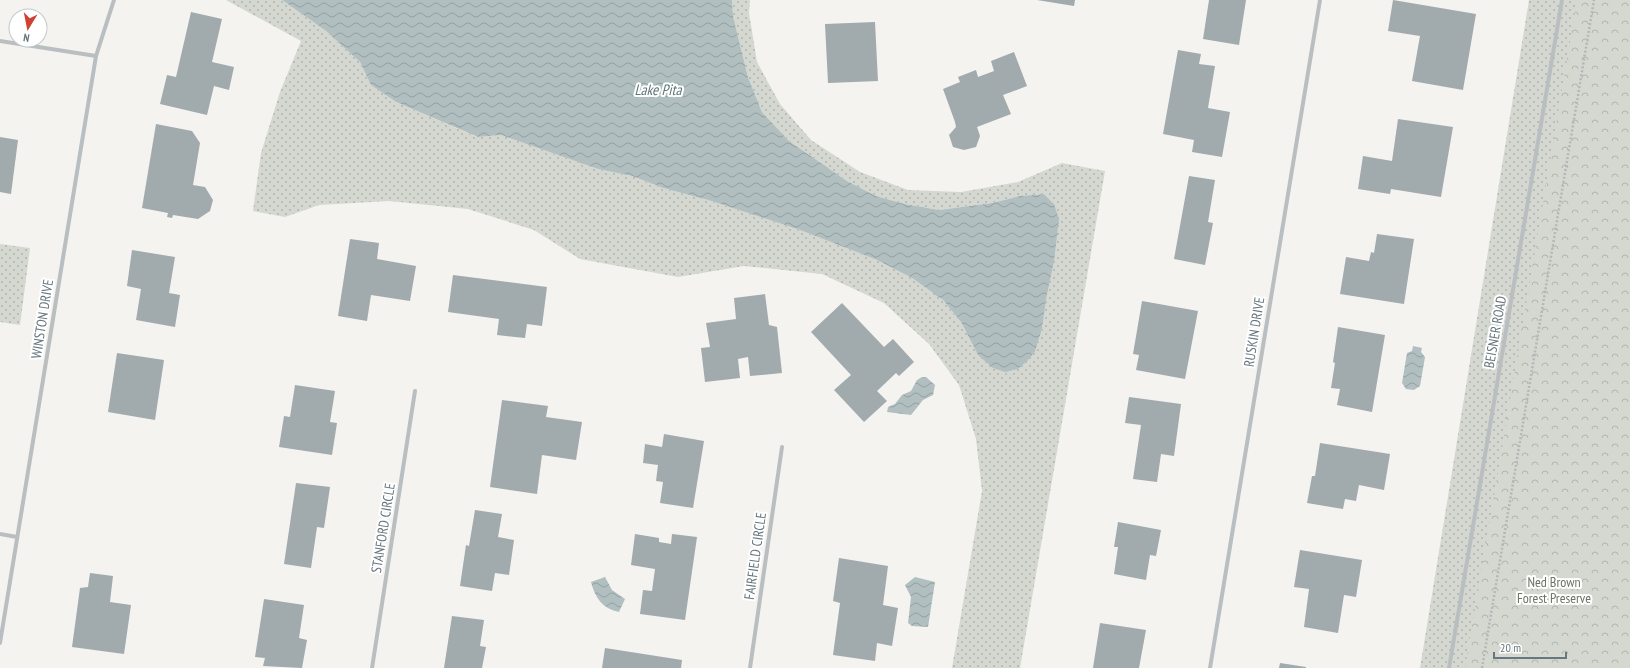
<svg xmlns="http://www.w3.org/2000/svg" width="1630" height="668" font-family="'PT Sans Narrow',sans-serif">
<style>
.grass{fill:url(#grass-dots)}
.forest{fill:url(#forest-crowns)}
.water{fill:url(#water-waves)}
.building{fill:#a1aaad}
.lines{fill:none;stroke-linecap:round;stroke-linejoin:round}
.path{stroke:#b3b7b8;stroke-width:2.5;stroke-dasharray:2 2;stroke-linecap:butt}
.minor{stroke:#b9bec0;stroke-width:4}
.labels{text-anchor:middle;stroke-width:4;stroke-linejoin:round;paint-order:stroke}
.street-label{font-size:14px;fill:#66777e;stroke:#fff}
.park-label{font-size:14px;fill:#6a7664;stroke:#fff}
.water-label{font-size:15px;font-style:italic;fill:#62787b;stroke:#fff}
</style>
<defs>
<pattern id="grass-dots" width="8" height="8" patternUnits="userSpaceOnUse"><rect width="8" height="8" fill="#d4d8d0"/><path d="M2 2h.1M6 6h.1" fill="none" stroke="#b0b4ae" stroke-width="1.8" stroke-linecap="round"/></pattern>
<pattern id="forest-crowns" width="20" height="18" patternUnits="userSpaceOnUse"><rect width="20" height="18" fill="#d4d8d0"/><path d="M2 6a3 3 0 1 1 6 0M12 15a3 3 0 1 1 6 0" fill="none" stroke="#b0b4ae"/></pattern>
<pattern id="water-waves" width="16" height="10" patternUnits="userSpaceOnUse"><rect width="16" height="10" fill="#b1bfc1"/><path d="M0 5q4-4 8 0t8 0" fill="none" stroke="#94a0a2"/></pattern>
</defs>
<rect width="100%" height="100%" fill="#f4f3f0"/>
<g class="grass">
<polygon points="226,0 282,0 326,31 360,62 371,85 396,102 477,137 501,135 598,169 632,176 663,188 708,200 800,230 877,260 912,278 943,300 961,322 978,355 1018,369 1035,352 1042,329 1054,204 1044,194 1020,196 992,203 939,210 905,204 876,196 847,181 789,141 762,112 748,77 733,16 732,0 750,0 749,13 757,62 780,104 811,140 860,172 908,190 961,192 1018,182 1062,163 1105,171 1020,668 952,668 982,491 976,439 959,385 929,344 884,303 822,274 744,266 678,277 580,259 534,230 468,209 389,201 319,205 285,217 253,211 261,153 280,92 301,41"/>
<polygon points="1529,0 1594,0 1482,668 1420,668"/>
<polygon points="0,244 30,248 20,325 0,322"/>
</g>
<polygon class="forest" points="1577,0 1630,0 1630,668 1465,668"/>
<g class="water">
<polygon points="282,0 732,0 733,16 748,77 762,112 789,141 847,181 876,196 905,204 939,210 992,203 1020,196 1044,194 1054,204 1059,219 1054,261 1046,299 1042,329 1035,352 1027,361 1018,369 1005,372 993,368 978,355 961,322 943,300 912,278 877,260 800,230 708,200 663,188 632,176 598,169 501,135 478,137 396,102 371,85 360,62 326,31"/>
<polygon points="1413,346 1422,348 1421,352 1425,357 1420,386 1414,390 1406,389 1402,383 1407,353 1412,351"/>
<polygon points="922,377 926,377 935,385 933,395 923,400 911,415 887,412 888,407 895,404 902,395 911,391 917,380"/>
<path d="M605,577L612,590L625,599L619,612C603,609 595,598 591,582Z"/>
<polygon points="915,577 935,582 928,627 912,626 908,623 911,597 905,585"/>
</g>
<g class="building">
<polygon points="1037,0 1075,0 1074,6"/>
<polygon points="1209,0 1246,0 1239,45 1203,39"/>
<polygon points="1393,0 1476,14 1463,90 1412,81 1420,36 1388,31"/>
<polygon points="191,12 222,19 212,62 234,67 229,90 214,86 207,115 160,104 167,75 176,77"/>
<polygon points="875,22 878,81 828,83 825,24"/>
<polygon points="1178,50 1201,54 1199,64 1215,66 1208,108 1230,112 1222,157 1192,152 1194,140 1163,134"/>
<polygon points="1014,52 1027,86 1003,95 1011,114 977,127 980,136 976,147 964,150 953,147 949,135 956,127 955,122 943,89 960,82 958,77 976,70 978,77 994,71 991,61"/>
<polygon points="1398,119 1453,127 1441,197 1391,189 1390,194 1358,189 1363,156 1392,161"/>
<polygon points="156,124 192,131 200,143 193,185 205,187 213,200 210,211 198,219 173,215 172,218 167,217 168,213 142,208"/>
<polygon points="0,137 18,140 11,194 0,192"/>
<polygon points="1189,176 1215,180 1208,222 1213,223 1205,265 1174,259"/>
<polygon points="1377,234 1414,239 1404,304 1340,294 1346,257 1369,261 1371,252 1374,253"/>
<polygon points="350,239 379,243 377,259 416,266 410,301 371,295 367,321 338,316"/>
<polygon points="132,250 175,257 169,293 180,295 175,327 136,320 141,289 127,286"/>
<polygon points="453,275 547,287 542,326 527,324 525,338 497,335 499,319 448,312"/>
<polygon points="765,294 769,325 777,327 782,373 750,376 748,357 738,359 740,378 705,382 701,348 710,347 706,323 736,319 734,298"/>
<polygon points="1142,301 1198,311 1185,379 1136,370 1139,355 1133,354"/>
<polygon points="842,303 884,347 893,339 914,362 899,376 896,373 877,391 887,401 864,422 834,390 851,375 811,332"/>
<polygon points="1338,327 1385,335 1372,412 1337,405 1340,389 1331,388 1335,363 1333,362"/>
<polygon points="117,353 164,360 155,420 108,412"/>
<polygon points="295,385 335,391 330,422 337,423 332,455 279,447 284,416 290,417"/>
<polygon points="1129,397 1181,404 1174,456 1161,454 1157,482 1133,479 1141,425 1125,423"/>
<polygon points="502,400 548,406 546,417 582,422 576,460 542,455 537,494 490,487"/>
<polygon points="664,434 704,441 693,508 660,503 663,482 656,481 658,465 643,463 645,444 662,447"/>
<polygon points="1320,443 1390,454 1384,490 1359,485 1356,501 1345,499 1343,509 1307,503 1312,476 1315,476"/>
<polygon points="296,483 330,487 324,528 317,527 311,568 284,564"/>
<polygon points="475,510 502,514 498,537 514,540 509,575 495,573 492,591 460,586 466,545 469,546"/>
<polygon points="1118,522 1161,530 1156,556 1150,555 1146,580 1114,574 1118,547 1114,547"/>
<polygon points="635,534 659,538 659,542 671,544 672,534 697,537 685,620 640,614 643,590 652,591 655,569 631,565"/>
<polygon points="1300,550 1362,560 1356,597 1344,595 1338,633 1304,627 1309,589 1294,587"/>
<polygon points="839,558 888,566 883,605 898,608 892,646 877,643 875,661 833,655 840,603 833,601"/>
<polygon points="90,573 113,576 110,602 131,605 124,654 72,647 80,588 88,587"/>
<polygon points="264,599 304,605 299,638 307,640 302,668 263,666 265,658 255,657"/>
<polygon points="452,616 484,620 480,646 486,647 482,668 444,668"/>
<polygon points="1100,623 1146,630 1139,668 1093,668"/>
<polygon points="605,648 682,660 681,668 602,668"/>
<polygon points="1280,663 1306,667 1306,668 1279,668"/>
</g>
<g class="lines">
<polyline class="path" points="1482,668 1594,0"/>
<g class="minor">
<polyline points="0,41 96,56"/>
<polyline points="0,534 17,537"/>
<polyline points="0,643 96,56 114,0"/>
<polyline points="372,668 415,391"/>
<polyline points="750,668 782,447"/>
<polyline points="1210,668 1320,0"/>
<polyline points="1449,668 1562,0"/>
</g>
</g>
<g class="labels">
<g class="street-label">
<text transform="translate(42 319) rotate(-81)" y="5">WINSTON DRIVE</text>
<text transform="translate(1254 332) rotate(-81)" y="5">RUSKIN DRIVE</text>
<text transform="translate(1495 332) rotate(-80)" y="5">BEISNER ROAD</text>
<text transform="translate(383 528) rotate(-81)" y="5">STANFORD CIRCLE</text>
<text transform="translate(755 556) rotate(-82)" y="5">FAIRFIELD CIRCLE</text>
</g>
<g class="park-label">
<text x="1554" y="587">Ned Brown<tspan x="1554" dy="16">Forest Preserve</tspan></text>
</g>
<g class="water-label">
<text x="658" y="95">Lake Pita</text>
</g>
</g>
<g transform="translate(28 28) rotate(190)"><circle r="19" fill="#ffffff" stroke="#c2c9cb"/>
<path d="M0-3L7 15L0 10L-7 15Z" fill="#cf4134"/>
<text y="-6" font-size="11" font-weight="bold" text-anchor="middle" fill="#66777e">N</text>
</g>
<path d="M1494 652v6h72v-6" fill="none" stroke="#66777e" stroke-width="2"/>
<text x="1500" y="652" font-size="12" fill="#66777e" stroke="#ffffff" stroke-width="3" paint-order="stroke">20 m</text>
</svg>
